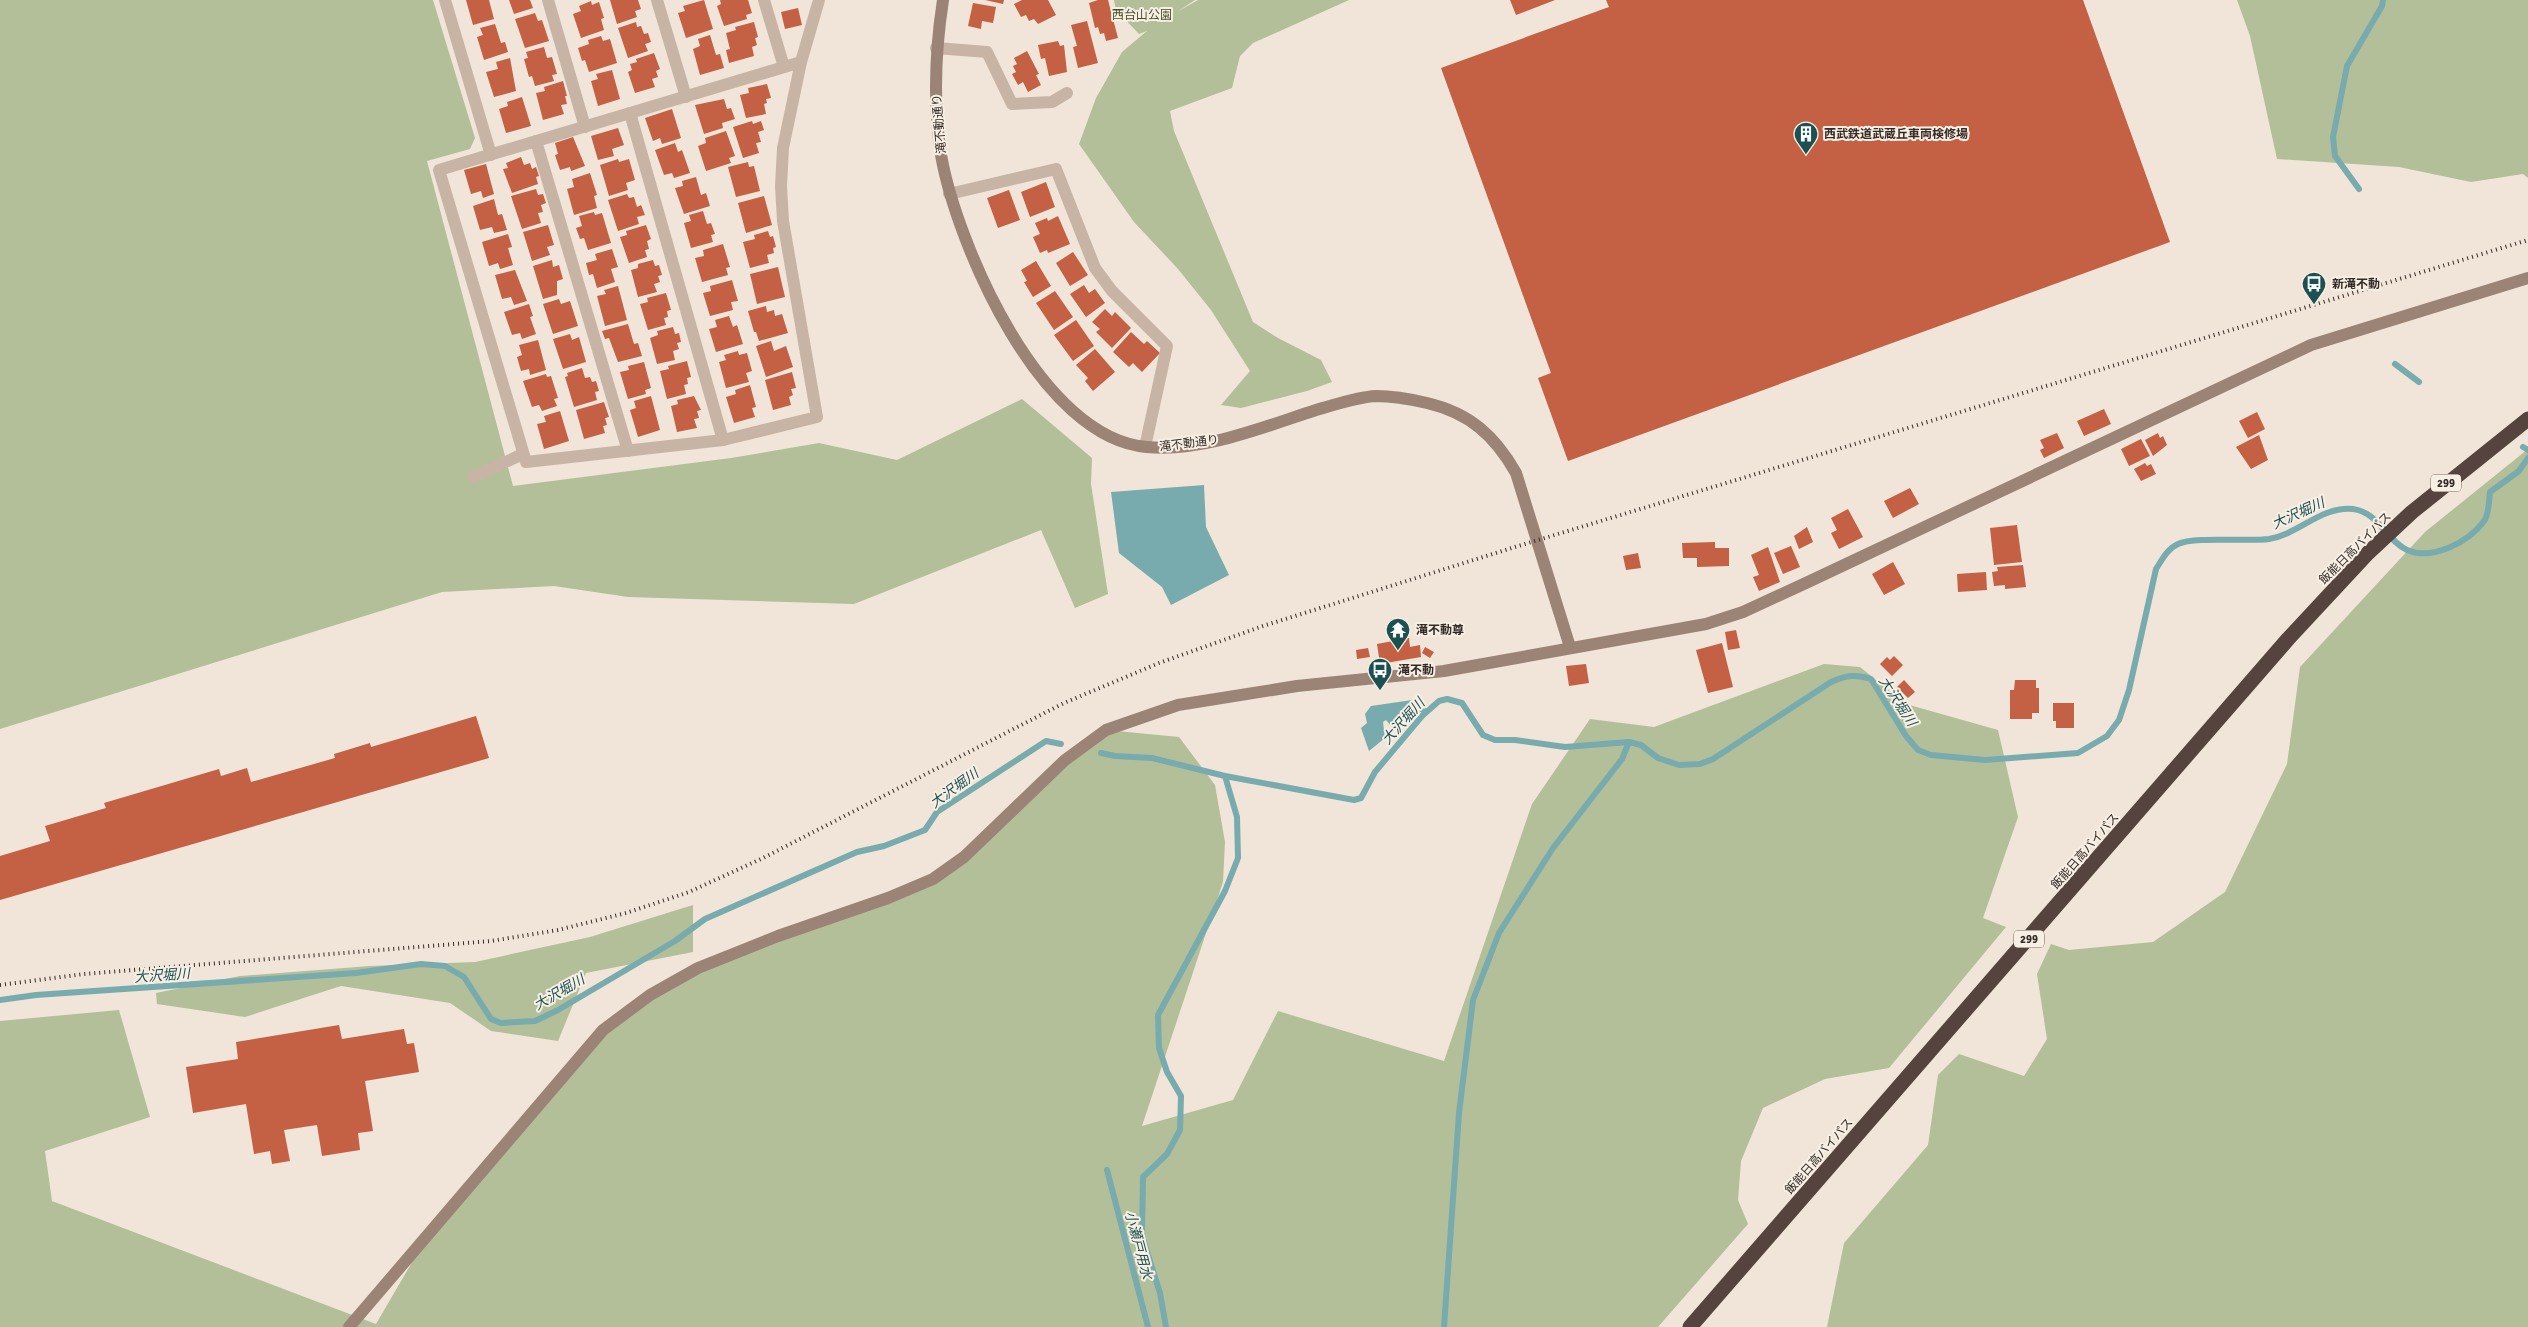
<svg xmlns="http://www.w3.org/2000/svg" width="2528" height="1327" font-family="Signika,'Noto Sans JP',sans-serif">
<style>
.green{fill:#b2bf99}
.water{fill:#78abad}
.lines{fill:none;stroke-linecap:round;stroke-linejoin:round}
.stream{stroke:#78abad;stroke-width:6}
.building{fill:#c46043}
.street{stroke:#c8b4a5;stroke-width:12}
.secondary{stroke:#9b8376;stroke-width:12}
.highway{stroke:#54443d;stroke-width:15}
.rail{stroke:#342a26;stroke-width:4;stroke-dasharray:1 4;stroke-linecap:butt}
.labels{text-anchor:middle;stroke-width:4;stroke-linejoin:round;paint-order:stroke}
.shield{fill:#f8efe4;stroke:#6f655f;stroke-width:1}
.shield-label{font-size:11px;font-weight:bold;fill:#342a26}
.park-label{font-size:12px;fill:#43512a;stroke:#f8efe4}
.street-label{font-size:12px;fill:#342a26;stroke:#f8efe4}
.poi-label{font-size:12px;font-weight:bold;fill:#342a26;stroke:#f8efe4;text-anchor:start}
.water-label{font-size:14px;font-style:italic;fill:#1c5154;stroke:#f8efe4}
</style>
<rect width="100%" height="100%" fill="#f0e5d8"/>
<g class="green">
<polygon points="0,0 433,0 475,138 470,149 427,161 513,486 731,458 819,443 897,460 1022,399 1092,458 1091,484 1108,594 1075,608 1041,530 854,604 628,597 554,586 442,592 0,729"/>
<polygon points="1114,0 1195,0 1177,12 1198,0 1349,0 1253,43 1240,56 1232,88 1170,111 1174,131 1253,322 1278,338 1321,360 1332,382 1307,391 1241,408 1221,405 1250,371 1211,310 1178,269 1134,222 1079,144 1096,98 1122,52 1147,31 1139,34 1116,10"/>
<polygon points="2237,0 2528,0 2528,178 2523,174 2471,182 2399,167 2277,159 2250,36"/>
<polygon points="2528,449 2528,1327 1827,1327 1844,1243 1928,1145 1938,1075 1959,1054 2024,1076 2047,1039 2037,974 2051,944 2069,950 2153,942 2225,892 2287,764 2300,667 2425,532"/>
<polygon points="1824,664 1860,667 1906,704 1998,730 2018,817 1983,918 2006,927 1889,1068 1825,1079 1763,1108 1741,1161 1738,1200 1748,1224 1658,1327 0,1327 0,1021 119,1010 150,1117 45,1151 52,1201 376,1324 432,1228 603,1030 698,968 933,879 1106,730 1179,737 1215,785 1225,842 1223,882 1142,1126 1233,1100 1278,1011 1444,1061 1532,804 1590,719 1654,727"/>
<polygon points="693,905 693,952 586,973 558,1041 491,1031 450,1003 341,986 245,1017 157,1004 156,993 240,976 370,966 475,962 590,937"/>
</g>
<g class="water">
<polygon points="1204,485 1206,527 1229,575 1171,605 1162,587 1119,553 1111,492"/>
<polygon points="1412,700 1406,714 1398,717 1397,726 1392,727 1386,720 1383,722 1385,738 1369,751 1361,728 1367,723 1365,714 1371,706"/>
</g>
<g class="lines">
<g class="stream">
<polyline points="2359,189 2335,156 2333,137 2347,66 2382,6 2383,0"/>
<polyline points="2395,364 2419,382"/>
<polyline points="2523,447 2528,450"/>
<polyline points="1412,703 1426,712"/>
<path d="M1101,753L1115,756L1152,758L1225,776L1354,800L1361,798L1375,772L1422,716L1439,701L1447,699L1462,703L1483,735L1495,740H1515L1565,747L1629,742L1641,745L1658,758L1679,765L1700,764L1713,759L1831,682C1846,675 1856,674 1871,679L1906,736L1918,750L1931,755L1985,760L2078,753L2107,736L2119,720L2129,690L2156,569C2162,560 2167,549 2178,544C2194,536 2248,542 2269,539C2299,534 2321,506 2353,509C2378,512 2387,541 2407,550C2432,561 2469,542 2484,521C2489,515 2489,500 2490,492L2519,471L2528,458"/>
<polyline points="0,1000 36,995 356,973 421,964 445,966 464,977 491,1019 501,1023 535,1021 558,1010 675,941 705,919 857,852 884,846 925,830 937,812 1046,741 1061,744"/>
<polyline points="1107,1170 1148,1327"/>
<polyline points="1166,1327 1160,1293 1142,1236 1143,1177 1167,1154 1180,1130 1181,1096 1167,1072 1159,1048 1158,1015 1225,891 1238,858 1237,817 1225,776"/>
<polyline points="1444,1327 1459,1113 1473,1000 1499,933 1553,848 1622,759 1629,742"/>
</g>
</g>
<g class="building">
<polygon points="466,0 489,0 494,19 473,25"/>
<polygon points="509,0 530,0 533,8 514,14"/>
<polygon points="610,0 638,0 641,9 635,11 637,17 617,24"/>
<polygon points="704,0 713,29 686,38 678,13 685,11 683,6"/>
<polygon points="720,0 748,0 752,13 746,15 747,19 724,26 717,6 721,4"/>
<polygon points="985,0 1004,0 1003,4"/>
<polygon points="1022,0 1048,0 1056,15 1038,24 1034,19 1029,21 1026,15 1021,17 1014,4"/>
<polygon points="1098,0 1108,0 1118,38 1106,41 1104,33 1100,34 1098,27 1095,28 1089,3"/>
<polygon points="1510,0 1555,0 1516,15"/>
<polygon points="1606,0 2083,0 2170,242 1568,461 1538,378 1551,373 1441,68 1609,7"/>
<polygon points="591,1 592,5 599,2 604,18 601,19 604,30 581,38 573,14 581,11 579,6"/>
<polygon points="973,3 996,7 993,23 982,21 981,29 968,26"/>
<polygon points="798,8 802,25 785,29 781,12"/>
<polygon points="535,13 538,21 542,20 549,41 525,48 515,19"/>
<polygon points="1087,21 1098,63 1078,68 1073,47 1077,46 1071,25"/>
<polygon points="636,22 637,27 641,26 644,34 648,33 651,42 645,44 648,51 628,58 618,28"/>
<polygon points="754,22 758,37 755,38 757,45 752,47 754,56 729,63 726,50 730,49 726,33 736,30 735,27"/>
<polygon points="495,24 501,43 505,42 508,52 484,60 477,37 483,35 480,28"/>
<polygon points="710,35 716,55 720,54 724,68 700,75 693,49 700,46 698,39"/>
<polygon points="601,36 603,41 610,39 617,63 589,72 585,60 582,61 578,48 589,44 588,40"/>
<polygon points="1058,41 1060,46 1064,45 1067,72 1049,76 1045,58 1041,59 1038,45"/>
<polygon points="544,47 547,58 552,57 557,74 552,75 554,81 535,86 532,76 529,77 524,59 528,58 526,52"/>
<polygon points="1027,51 1039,74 1036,75 1041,85 1028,92 1023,82 1018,85 1012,74 1016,72 1013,66 1017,64 1014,58"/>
<polygon points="654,53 660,69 656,71 658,77 652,79 655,87 635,93 628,72 632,70 630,64 637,62 636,59"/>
<polygon points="510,58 516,91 494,97 486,72 498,69 496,62"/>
<polygon points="612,70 620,99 598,106 591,81 598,79 596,74"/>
<polygon points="563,81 567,96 565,96 567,104 561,105 564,114 543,120 536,93 545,91 544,87"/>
<polygon points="767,84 771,98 766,99 767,103 764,104 766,114 746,118 740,95 749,93 748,88"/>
<polygon points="522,97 531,126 506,133 499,109 508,106 507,102"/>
<polygon points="724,99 727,109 731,108 735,119 722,123 723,128 704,134 695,105"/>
<polygon points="672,109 681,138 662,144 660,138 653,141 645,118"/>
<polygon points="752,121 753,124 761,121 764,130 758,132 761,142 756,143 759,153 743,158 733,127"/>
<polygon points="618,128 624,145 612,149 614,156 598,160 591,136"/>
<polygon points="726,131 735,156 729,158 731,163 706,171 698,146 706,143 705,138"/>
<polygon points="573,137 585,166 571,171 570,167 560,170 555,155 558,154 555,143"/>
<polygon points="675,143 678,152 682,150 690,173 674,178 672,173 664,175 655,150"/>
<polygon points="521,157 524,165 530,163 532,169 536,167 539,176 536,177 538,184 512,193 503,169 508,168 506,163"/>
<polygon points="618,159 619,162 629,159 635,180 626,183 628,190 609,196 600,165"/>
<polygon points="748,162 749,167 754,166 760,191 736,197 728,167"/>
<polygon points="486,164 494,194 483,198 481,191 471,194 464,170"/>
<polygon points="590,173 597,195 594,196 597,208 574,215 567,189 574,187 572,179"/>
<polygon points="696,177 701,195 706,193 710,206 684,214 675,188 683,186 682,181"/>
<polygon points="1046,182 1055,207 1030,217 1021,192"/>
<polygon points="536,189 538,195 543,194 546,203 541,205 543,212 538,213 541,223 522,229 511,196"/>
<polygon points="1009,190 1020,220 998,228 987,198"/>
<polygon points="627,194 629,198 634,197 637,207 641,205 645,215 637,217 639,224 618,231 608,200"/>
<polygon points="764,196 772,225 746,233 738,203"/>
<polygon points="494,199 498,215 502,214 507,230 494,233 492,227 480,230 473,206"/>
<polygon points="703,211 707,224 711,223 715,234 711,235 713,242 691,248 684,223 691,221 689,215"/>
<polygon points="594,212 595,215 602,213 611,243 588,250 584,238 580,239 576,228 582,226 579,216"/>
<polygon points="1058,216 1070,244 1048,253 1047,250 1040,253 1033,237 1040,234 1035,223 1047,218 1048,221"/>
<polygon points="548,225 554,245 547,247 550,255 532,261 523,232"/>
<polygon points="646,225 651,239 647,241 649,249 645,250 647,257 629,263 620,237 627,235 626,231"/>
<polygon points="768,231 770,237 773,236 776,247 773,248 774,253 767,255 769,263 750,268 743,242 755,239 754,235"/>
<polygon points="508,234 512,247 508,248 513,265 500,269 498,263 489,266 482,242"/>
<polygon points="723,244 730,267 726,268 728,275 702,282 695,258 704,256 703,250"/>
<polygon points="612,249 618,267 611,269 615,282 597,288 593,274 589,275 586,263 597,260 595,254"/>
<polygon points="1073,252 1088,275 1070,286 1056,263"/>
<polygon points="552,260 553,267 559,265 563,279 557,281 557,295 543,299 533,266"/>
<polygon points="653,260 655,266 659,265 662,275 658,276 660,282 654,284 657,292 638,297 631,270 638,268 638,264"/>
<polygon points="1036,261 1051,286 1033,297 1024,282 1027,281 1021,270"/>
<polygon points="778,267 785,297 757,304 750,274"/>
<polygon points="515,270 527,301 514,305 511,297 502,299 495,275"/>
<polygon points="732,280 738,301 731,302 733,310 710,316 703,293 711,291 710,286"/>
<polygon points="1084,285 1089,293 1095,289 1105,303 1086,317 1070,294"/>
<polygon points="618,286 627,320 605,326 597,296 606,294 604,290"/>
<polygon points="1055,291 1073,317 1054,330 1036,303"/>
<polygon points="666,293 671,310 667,311 668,317 664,318 666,325 648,330 640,304 648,302 647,298"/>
<polygon points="559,299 561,304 570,301 578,326 553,334 543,304"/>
<polygon points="529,304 533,316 530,317 536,334 522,339 520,333 512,335 504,312"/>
<polygon points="766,306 767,312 774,310 775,316 782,314 788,333 759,341 756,332 754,332 748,311"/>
<polygon points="1105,309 1112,316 1115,312 1131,328 1112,348 1096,332 1100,329 1092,322"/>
<polygon points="729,316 733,327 737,325 743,344 716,352 709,329 717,327 715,320"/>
<polygon points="1076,320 1094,346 1073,361 1054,335"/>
<polygon points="628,324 634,344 638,343 642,356 618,362 609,338 605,339 602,331"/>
<polygon points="673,327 675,334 679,333 681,342 677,343 679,349 673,351 675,360 657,364 650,338 658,335 657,331"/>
<polygon points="1131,332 1144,344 1147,341 1160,353 1142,372 1133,363 1129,367 1113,352"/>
<polygon points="570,334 572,340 579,337 586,362 563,369 553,339"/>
<polygon points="538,340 546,370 530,375 529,369 521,371 517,357 522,355 519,345"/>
<polygon points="771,341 774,351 786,346 793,367 766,377 756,346"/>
<polygon points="1095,349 1115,372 1093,391 1085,381 1088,378 1076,365"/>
<polygon points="738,351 739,355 747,353 752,371 746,373 749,382 726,388 719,362 726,360 724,355"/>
<polygon points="687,361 691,377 687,378 688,384 684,385 686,394 667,399 660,371 669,369 668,366"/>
<polygon points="644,362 651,388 645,390 646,394 628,399 620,372 629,370 628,366"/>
<polygon points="582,368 585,378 590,377 592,382 596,381 599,391 595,392 597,400 574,407 565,377 568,376 567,373"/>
<polygon points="792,372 796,388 791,389 793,395 789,397 791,405 773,410 765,380"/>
<polygon points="546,374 547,377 551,376 558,398 554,399 557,406 542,411 539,405 532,407 523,381"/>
<polygon points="750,385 756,407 752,408 755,417 734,423 726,397 736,394 735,390"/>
<polygon points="651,396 660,430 638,437 630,410 636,408 634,401"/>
<polygon points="694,396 701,410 697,411 699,418 694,419 697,428 677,432 671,406 678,404 677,400"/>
<polygon points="604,402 609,417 605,418 607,425 603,426 605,433 584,439 576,410"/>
<polygon points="2104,409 2111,424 2084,436 2077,421"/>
<polygon points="560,411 569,441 544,449 537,424 546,422 544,416"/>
<polygon points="2257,412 2265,429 2248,438 2239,421"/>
<polygon points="2057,433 2064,448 2044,458 2040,450 2044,448 2040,440"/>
<polygon points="2158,433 2160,438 2163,436 2167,445 2153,456 2145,440"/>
<polygon points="2259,435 2268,460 2251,469 2236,447"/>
<polygon points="2141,439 2150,456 2129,466 2121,449"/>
<polygon points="2145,463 2147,466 2151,464 2156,474 2141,481 2134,469"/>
<polygon points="1910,488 1919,504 1893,518 1884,501"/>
<polygon points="1848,509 1863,537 1839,549 1831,533 1837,530 1831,518"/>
<polygon points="2017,525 2022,562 1994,565 1990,528"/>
<polygon points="1807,527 1813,542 1799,549 1794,536"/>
<polygon points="1715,542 1715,548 1729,548 1729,566 1697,567 1697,558 1683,558 1682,543"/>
<polygon points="1791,546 1800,567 1783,574 1774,553"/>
<polygon points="1768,547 1780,582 1759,591 1753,577 1759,575 1751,555"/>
<polygon points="1638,553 1641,568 1626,570 1623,556"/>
<polygon points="1893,562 1905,584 1884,595 1872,574"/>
<polygon points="2023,565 2026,587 2005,589 2005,585 1994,586 1992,572 1998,571 1997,567"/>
<polygon points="1986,572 1987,590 1958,592 1957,574"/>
<polygon points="1736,630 1740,648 1728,650 1725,632"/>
<polygon points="1409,638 1410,647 1420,645 1421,657 1380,664 1377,644"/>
<polygon points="1722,643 1733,687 1708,693 1696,650"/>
<polygon points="1425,647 1434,652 1430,658 1422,653"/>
<polygon points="1368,648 1370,657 1357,659 1356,650"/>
<polygon points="1894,656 1903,665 1892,676 1880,664 1887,657 1890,660"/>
<polygon points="1586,664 1589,683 1569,686 1566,666"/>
<polygon points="1904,680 1915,692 1908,698 1897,687"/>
<polygon points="2015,680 2036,680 2036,688 2039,688 2039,713 2032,713 2032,719 2010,719 2010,690 2014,690"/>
<polygon points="2053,703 2074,703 2074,728 2056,728 2056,721 2053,721"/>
<polygon points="476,716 489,758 0,900 0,856 50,841 45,826 106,808 104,803 219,769 221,776 247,768 251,782 335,758 334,754 370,743 371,747"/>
<polygon points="339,1025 342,1039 404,1029 407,1044 414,1043 419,1072 365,1081 373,1131 358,1133 360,1150 322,1156 317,1125 284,1130 290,1161 272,1164 270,1151 254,1154 246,1104 193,1113 186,1067 238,1059 236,1042"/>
</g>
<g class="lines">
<g class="street">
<polyline points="445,0 491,155"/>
<polyline points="548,0 585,127"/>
<polyline points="657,0 686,97"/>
<polyline points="764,0 784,67"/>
<polyline points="936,48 987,52 1012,104 1052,102 1067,93"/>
<polyline points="801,62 439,170 526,462 723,440 817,417 783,221 781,186 783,148 801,62 819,0"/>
<polyline points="630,113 723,440"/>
<polyline points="536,141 628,451"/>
<polyline points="949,194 1056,169 1095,268 1112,291 1167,346 1145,447"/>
<polyline points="473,477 523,454"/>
</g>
<g class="secondary">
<path d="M943,0C935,52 933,103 941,155C957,245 1041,439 1147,447C1204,452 1263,427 1316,410C1335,405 1356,397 1376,396C1393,396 1410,399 1427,403C1470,413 1495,436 1516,473L1570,647"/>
<polyline points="349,1327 603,1030 650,995 698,968 778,936 888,898 933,879 964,857 1065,760 1106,730 1178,705 1297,686 1444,671 1706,624 1743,612 1808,582 2311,345 2528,278"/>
</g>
<polyline class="highway" points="1690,1327 2288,639 2368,553 2412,512 2528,419"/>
<polyline class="rail" points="0,985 84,974 491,941 558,930 626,913 689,892 763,858 1064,703 1159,663 1263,626 1515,547 2528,240"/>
</g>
<defs>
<symbol id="building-pin" viewBox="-11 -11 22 30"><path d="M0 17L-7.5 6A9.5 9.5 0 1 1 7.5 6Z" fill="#1c5154" stroke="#f8efe4"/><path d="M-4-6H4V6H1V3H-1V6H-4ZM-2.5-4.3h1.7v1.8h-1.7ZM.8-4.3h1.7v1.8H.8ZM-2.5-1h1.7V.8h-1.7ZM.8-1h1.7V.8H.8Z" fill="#fff"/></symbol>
<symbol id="bus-pin" viewBox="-11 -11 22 30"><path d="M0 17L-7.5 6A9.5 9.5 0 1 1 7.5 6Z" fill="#1c5154" stroke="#f8efe4"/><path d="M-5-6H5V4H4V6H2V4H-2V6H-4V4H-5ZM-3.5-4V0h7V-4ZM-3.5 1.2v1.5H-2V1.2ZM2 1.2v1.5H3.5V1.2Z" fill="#fff"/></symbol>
<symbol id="temple-pin" viewBox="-11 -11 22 30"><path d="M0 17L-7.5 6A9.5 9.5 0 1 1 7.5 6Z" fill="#1c5154" stroke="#f8efe4"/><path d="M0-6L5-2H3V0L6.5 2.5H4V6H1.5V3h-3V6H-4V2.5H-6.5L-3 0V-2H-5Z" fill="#fff"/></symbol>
</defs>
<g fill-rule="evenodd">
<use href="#building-pin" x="1792" y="120" width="28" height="38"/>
<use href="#bus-pin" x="2300" y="270" width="28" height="38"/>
<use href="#temple-pin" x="1384" y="616" width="28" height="38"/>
<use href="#bus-pin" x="1366" y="656" width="28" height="38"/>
</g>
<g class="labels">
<g class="shield">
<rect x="2431" y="474.5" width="30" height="17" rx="4"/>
<rect x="2014" y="930.5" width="30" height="17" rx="4"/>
</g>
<g class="shield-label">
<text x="2446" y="487">299</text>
<text x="2029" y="943">299</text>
</g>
<g class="park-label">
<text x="1142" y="19">西台山公園</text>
</g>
<g class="street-label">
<text transform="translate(939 124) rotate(-95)" y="4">滝不動通り</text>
<text transform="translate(1189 443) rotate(-7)" y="4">滝不動通り</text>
<text transform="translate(2355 548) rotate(-45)" y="4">飯能日高バイパス</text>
<text transform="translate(2085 851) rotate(-49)" y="4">飯能日高バイパス</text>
<text transform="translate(1819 1156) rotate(-49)" y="4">飯能日高バイパス</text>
</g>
<g class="poi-label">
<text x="1824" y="138">西武鉄道武蔵丘車両検修場</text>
<text x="2332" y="288">新滝不動</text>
<text x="1416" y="634">滝不動尊</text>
<text x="1398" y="674">滝不動</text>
</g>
<g class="water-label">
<text transform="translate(2298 513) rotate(-24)" y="5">大沢堀川</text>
<text transform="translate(1898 701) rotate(57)" y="5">大沢堀川</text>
<text transform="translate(1403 721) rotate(-48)" y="5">大沢堀川</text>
<text transform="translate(954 788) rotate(-36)" y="5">大沢堀川</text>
<text transform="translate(162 975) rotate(-4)" y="5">大沢堀川</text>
<text transform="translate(559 992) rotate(-30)" y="5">大沢堀川</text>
<text transform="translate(1139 1245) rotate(75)" y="5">小瀬戸用水</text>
</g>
</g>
</svg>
